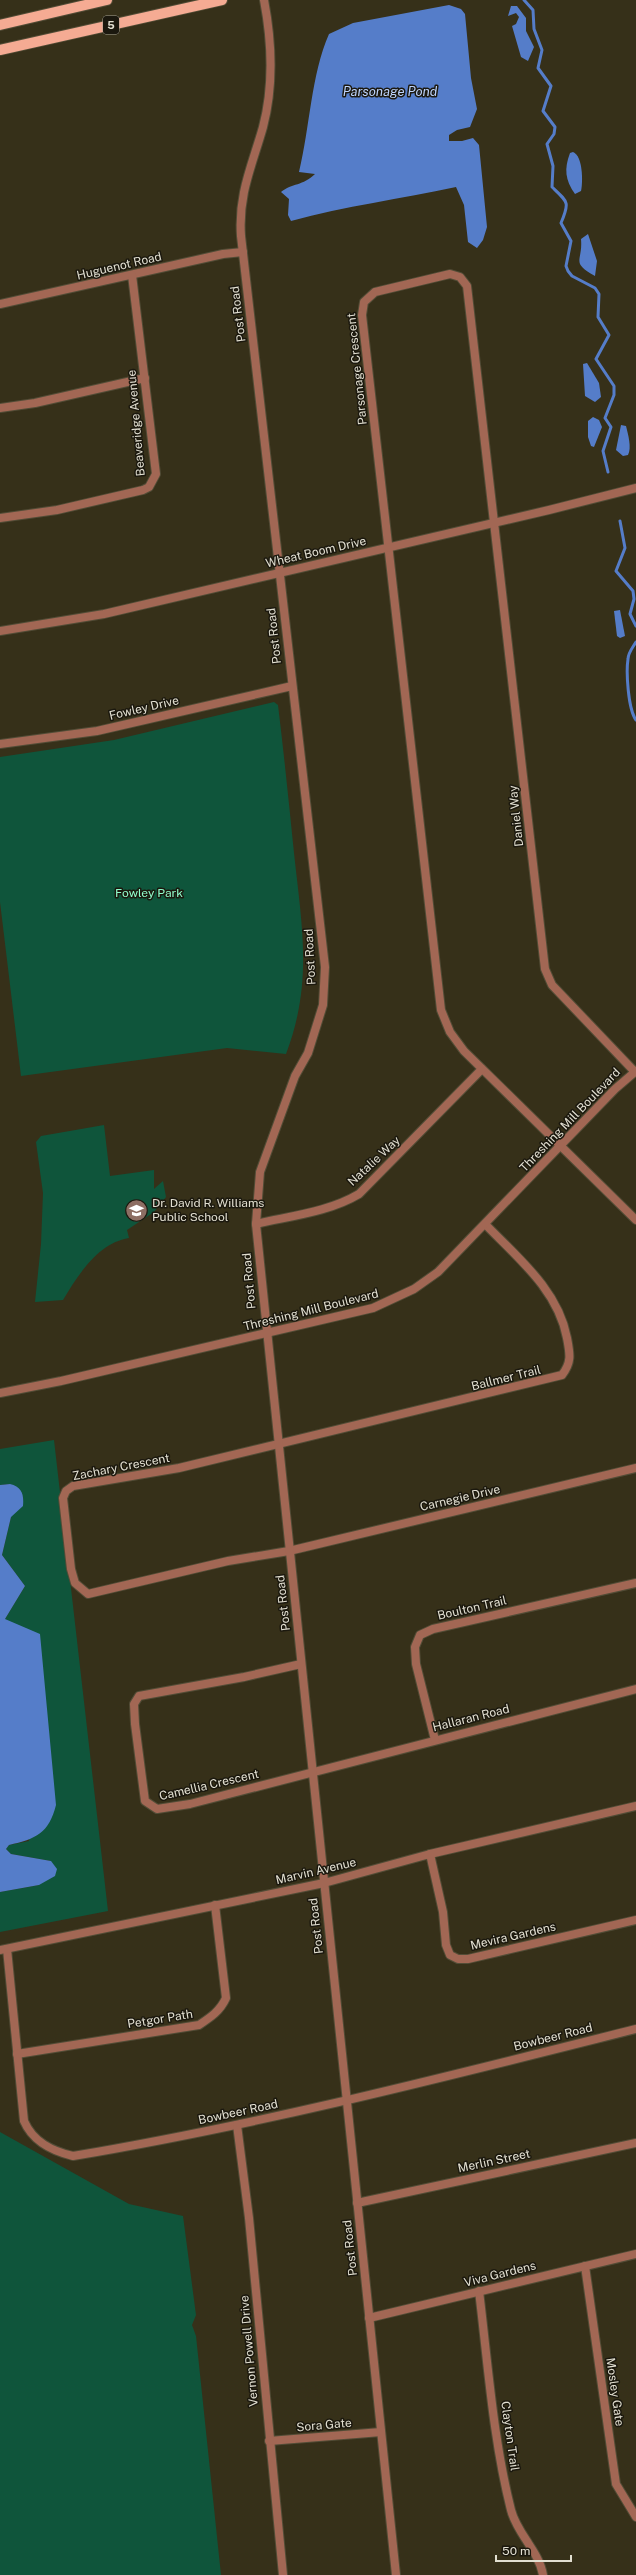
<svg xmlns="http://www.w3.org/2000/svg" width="636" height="2575" font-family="'Public Sans',sans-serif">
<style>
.green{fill:#0f553b}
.water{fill:#557dc9}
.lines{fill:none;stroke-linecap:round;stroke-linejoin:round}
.stream{stroke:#557dc9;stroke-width:3}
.minor-casing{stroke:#524c36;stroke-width:10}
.tertiary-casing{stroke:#524c36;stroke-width:10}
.primary-casing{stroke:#524c36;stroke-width:12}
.minor{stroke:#a26754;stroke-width:8}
.tertiary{stroke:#a26754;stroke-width:8}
.primary{stroke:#f5ab93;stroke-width:10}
.labels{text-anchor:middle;stroke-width:3;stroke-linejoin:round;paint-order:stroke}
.shield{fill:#1b180e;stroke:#a6a396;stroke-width:1}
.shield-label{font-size:11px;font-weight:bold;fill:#e2dfd1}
.street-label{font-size:12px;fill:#e2dfd1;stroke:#1b180e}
.park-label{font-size:12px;fill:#90fdcb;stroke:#1b180e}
.poi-label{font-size:12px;fill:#e2dfd1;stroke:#1b180e;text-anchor:start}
.water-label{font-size:13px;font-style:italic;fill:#bdd4fd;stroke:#1b180e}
</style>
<rect width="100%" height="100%" fill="#363019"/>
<g class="green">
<path d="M274,702L278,705C284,754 289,804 294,853C302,927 313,983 286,1054L227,1048L21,1076L0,902V757L114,740Z"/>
<path d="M104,1125L110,1176L154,1170V1189L163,1181L166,1197L154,1212L127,1230L129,1238C98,1243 78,1275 63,1300L35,1302L41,1244L43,1193L36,1142L41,1136Z"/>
<polygon points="54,1440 108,1911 0,1932 0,1892 39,1885 51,1861 11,1854 6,1849 9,1845 29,1841 5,1619 25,1586 2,1555 11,1517 10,1484 0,1485 0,1449"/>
<polygon points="0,2132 129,2204 183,2216 196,2315 192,2325 196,2336 221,2575 0,2575"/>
</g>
<g class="water">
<path d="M449,5L461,9L465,14L471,78L477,109L470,127L457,130L449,135V141H462L473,138L479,145L487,227L483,240L477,248L468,242L464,205L456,187C401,199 345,206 291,221L288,215L289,199L281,192C292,183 303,186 315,174L299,172C310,127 311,75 329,34L353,23Z"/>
<polygon points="511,6 517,6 526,18 526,31 534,47 528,61 521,57 512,26 516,24 519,17 516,13 508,16"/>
<path d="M573,152C583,156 583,182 581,191L575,194C565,180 564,169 570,153Z"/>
<path d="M588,234L597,261L595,276C570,262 583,262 581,239Z"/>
<polygon points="587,363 599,383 601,397 595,402 585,396 583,364"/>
<polygon points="593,417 599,420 602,427 594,447 591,446 588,437 588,421"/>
<path d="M621,425L626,426C628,434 632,448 628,455L623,456L616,450Z"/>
<polygon points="620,610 625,636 620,638 617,636 614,611"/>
<path d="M10,1484C22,1487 24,1494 23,1506L11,1517L2,1555L25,1586L5,1619L40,1634L56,1805C49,1833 36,1839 9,1845L6,1849L11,1854L51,1861L57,1869L55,1876L39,1885L0,1892V1485Z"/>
</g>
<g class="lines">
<g class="stream">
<path d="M524,0L533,10L534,29L542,50L538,68L551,86L543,111L555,127L554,134L547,144L553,166L552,187C568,202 570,202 561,223L571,241L566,266L568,271L572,276L595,288L599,294L598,317L609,335L596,359L614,386V395L605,418L611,427L603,451L608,472"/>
<polyline points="620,521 625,548 616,571 633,591 634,599 630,614 636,626"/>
<path d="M636,642C633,647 628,653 628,659C626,672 628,709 636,720"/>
</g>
<defs>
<g id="minor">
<polyline points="0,304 223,254 243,252"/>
<polyline points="0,408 35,403 145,378"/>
<polyline points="0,518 57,510 143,490 149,487 156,474 132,275"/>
<polyline points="0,744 97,731 292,686"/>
<polyline points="635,1072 552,985 545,969 467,286 460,277 450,274 375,292 364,302 362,315 441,1010 450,1032 464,1051 636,1220"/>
<path d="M256,1224C290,1216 329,1212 359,1194L482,1069"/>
<path d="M485,1224C518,1258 558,1290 567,1338C570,1354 572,1362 562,1375L179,1468L73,1486L66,1491L63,1498L71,1569L75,1583L88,1594L228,1561L289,1551L636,1468"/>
<polyline points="301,1664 244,1677 139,1696 134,1704 135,1724 145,1801 157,1809 190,1804 636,1689"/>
<polyline points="435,1740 416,1664 415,1647 420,1635 433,1629 636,1583"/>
<polyline points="430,1854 443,1912 446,1945 450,1955 458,1959 468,1959 636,1920"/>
<path d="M7,1949L24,2121C33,2142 52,2151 73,2156C263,2124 449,2076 636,2029"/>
<path d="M17,2054L199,2025C211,2017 220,2011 226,1998L215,1905"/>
<polyline points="237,2125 249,2218 283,2575"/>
<polyline points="357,2203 636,2143"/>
<polyline points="585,2266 616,2484 636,2517"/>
<path d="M479,2291C488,2364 493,2439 511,2510C517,2534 539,2551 543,2575"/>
<polyline points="369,2318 636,2254"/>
<polyline points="269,2441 381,2432"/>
</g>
<g id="tertiary">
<path d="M264,0C272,42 274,85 263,127C252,166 238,194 241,236L325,967L323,1005L308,1053L295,1076L260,1172L256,1224L396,2575"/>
<polyline points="0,631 104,614 549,510 636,488"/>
<polyline points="0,1393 61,1381 373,1308 414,1289 438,1272 615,1089 636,1071"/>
<polyline points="0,1950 324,1883 430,1854 636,1806"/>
</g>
<g id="primary">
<polyline points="0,25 107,0"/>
<polyline points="0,50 222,0"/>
</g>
</defs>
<use href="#minor" class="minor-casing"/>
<use href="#tertiary" class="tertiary-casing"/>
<use href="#primary" class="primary-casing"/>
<use href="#minor" class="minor"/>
<use href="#tertiary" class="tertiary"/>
<use href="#primary" class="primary"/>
</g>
<defs>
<symbol id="school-disc" viewBox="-11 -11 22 22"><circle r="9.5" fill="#8d6e63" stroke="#1b180e"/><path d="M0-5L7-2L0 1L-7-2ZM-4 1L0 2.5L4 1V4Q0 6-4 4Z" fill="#fff"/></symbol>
</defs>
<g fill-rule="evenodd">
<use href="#school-disc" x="124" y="1198" width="25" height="25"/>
</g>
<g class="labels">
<rect class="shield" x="103" y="16" width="16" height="18" rx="3"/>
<g class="shield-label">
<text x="111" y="29">5</text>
</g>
<g class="street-label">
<text transform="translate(119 266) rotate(-13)" y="4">Huguenot Road</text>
<text transform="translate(238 314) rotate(-97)" y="4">Post Road</text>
<text transform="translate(357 369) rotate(-96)" y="4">Parsonage Crescent</text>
<text transform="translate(136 423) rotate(-95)" y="4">Beaveridge Avenue</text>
<text transform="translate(316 552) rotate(-13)" y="4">Wheat Boom Drive</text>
<text transform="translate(274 636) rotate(-96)" y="4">Post Road</text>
<text transform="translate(144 708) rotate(-13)" y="4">Fowley Drive</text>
<text transform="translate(516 816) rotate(-96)" y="4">Daniel Way</text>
<text transform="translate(310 957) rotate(-93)" y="4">Post Road</text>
<text transform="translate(570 1120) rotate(-46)" y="4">Threshing Mill Boulevard</text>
<text transform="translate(374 1161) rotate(-43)" y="4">Natalie Way</text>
<text transform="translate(249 1281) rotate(-95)" y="4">Post Road</text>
<text transform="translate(311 1310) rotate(-14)" y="4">Threshing Mill Boulevard</text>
<text transform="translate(506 1378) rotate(-14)" y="4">Ballmer Trail</text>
<text transform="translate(121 1467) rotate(-11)" y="4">Zachary Crescent</text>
<text transform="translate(460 1498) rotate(-13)" y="4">Carnegie Drive</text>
<text transform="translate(283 1603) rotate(-96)" y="4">Post Road</text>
<text transform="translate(472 1608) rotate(-13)" y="4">Boulton Trail</text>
<text transform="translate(471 1718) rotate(-14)" y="4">Hallaran Road</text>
<text transform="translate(209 1785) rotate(-13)" y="4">Camellia Crescent</text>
<text transform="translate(316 1871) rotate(-13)" y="4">Marvin Avenue</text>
<text transform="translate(316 1926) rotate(-96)" y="4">Post Road</text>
<text transform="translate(513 1936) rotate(-13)" y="4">Mevira Gardens</text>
<text transform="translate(160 2019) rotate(-9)" y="4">Petgor Path</text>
<text transform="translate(553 2037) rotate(-14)" y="4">Bowbeer Road</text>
<text transform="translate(238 2112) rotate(-12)" y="4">Bowbeer Road</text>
<text transform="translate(494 2161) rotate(-12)" y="4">Merlin Street</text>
<text transform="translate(350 2248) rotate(-96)" y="4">Post Road</text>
<text transform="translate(500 2274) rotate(-14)" y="4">Viva Gardens</text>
<text transform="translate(249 2351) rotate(-95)" y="4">Vernon Powell Drive</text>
<text transform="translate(615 2392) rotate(82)" y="4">Mosley Gate</text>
<text transform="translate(324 2425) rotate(-5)" y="4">Sora Gate</text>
<text transform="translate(510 2436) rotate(82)" y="4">Clayton Trail</text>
</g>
<g class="park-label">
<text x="149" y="897">Fowley Park</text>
</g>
<g class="poi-label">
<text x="152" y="1207">Dr. David R. Williams<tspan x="152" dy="14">Public School</tspan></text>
</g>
<g class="water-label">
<text x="390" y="96">Parsonage Pond</text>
</g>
</g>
<path d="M496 2555v6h75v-6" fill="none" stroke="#e2dfd1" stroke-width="2"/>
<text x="502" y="2555" font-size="12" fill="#e2dfd1" stroke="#1b180e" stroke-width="3" paint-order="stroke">50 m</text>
</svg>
